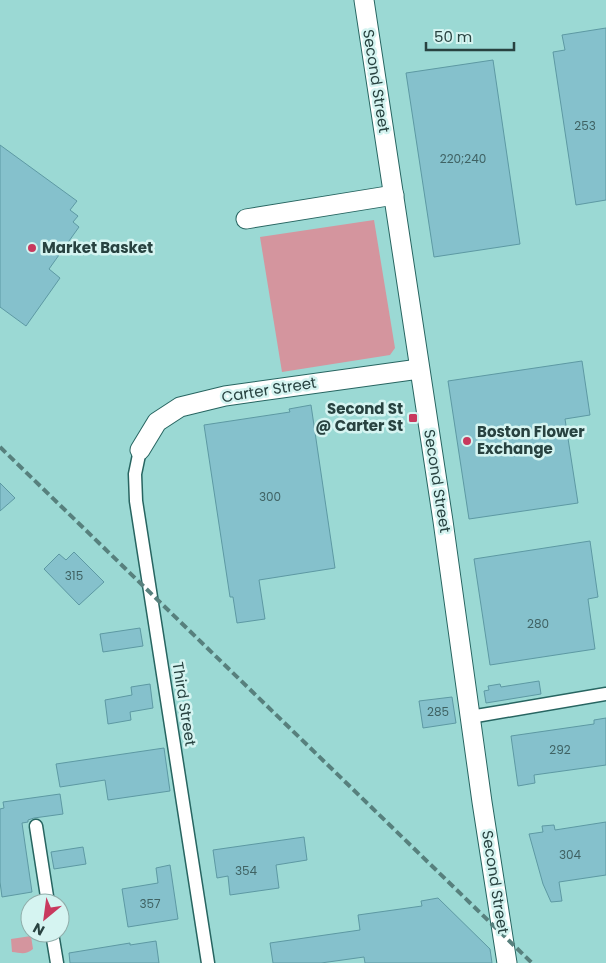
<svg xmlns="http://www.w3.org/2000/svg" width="606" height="963" font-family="Poppins,sans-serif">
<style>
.green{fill:#d4959e}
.building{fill:#85c1cc;stroke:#5d99a3}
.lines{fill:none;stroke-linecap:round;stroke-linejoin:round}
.street-casing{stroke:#276561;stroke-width:15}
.secondary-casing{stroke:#276561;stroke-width:21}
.street{stroke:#fff;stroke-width:12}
.secondary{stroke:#fff;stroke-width:19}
.rail{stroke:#57807d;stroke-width:4;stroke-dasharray:8 4;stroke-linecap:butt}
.poi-dot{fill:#c8395e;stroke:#d5f4f1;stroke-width:2}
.labels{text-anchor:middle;stroke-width:5;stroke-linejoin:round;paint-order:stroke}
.number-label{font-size:12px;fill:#3f6263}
.street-label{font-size:15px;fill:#284240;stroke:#d5f4f1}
.poi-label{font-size:15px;font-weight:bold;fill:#284240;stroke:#d5f4f1;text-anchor:start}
</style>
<rect width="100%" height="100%" fill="#9bd9d4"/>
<g class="green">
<polygon points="374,220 395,348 390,355 282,372 260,237"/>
<path d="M31,936L33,949C26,955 21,953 12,952L11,939Z"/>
</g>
<g class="building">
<polygon points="606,28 606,200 576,205 553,52 565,50 562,35"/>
<polygon points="493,60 520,244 434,257 406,73"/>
<polygon points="0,145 77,201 70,210 78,216 73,222 79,227 49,269 60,278 26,326 0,307"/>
<polygon points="582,361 590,415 565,419 578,503 469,519 448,381"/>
<polygon points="311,405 335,568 259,580 265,619 237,623 233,597 230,597 204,425 290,412 289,409"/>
<polygon points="0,483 15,498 0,511"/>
<polygon points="590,541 598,597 588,599 595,649 490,665 474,559"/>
<polygon points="74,552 104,582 79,605 44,569 59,554 66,560"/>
<polygon points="140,628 143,646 103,652 100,634"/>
<polygon points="539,681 541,694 486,703 484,691 489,690 488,686 500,684 501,687"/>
<polygon points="150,684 153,708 130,712 131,720 108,724 105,700 132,695 131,687"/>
<polygon points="452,697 456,723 423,728 419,701"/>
<polygon points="606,718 606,765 534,775 535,783 518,786 511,736 594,724 594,720"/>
<polygon points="164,748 170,791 108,800 105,780 60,787 56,764"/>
<polygon points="60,794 63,814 34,818 28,820 28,822 22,823 32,892 2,897 0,882 0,809 4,808 3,802"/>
<polygon points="606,822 606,875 559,882 562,901 551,902 543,884 529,834 543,832 542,826 554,825 555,830"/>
<polygon points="304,837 307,860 276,865 279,888 230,895 228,876 217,878 213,850"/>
<polygon points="83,847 86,864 54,869 51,852"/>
<polygon points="170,865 178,919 128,927 122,889 158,883 156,868"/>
<polygon points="438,898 490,949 492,963 365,963 364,957 321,963 273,963 270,943 360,930 358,915 422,906 421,901"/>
<polygon points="156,941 159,963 70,963 69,953 130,943 130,945"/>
</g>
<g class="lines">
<defs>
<g id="street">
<polyline points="140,450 135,474 136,501 208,963"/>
<polyline points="470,717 606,694"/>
<polyline points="36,826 48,903"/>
<polyline points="52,933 57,963"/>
</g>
<g id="secondary">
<polyline points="364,0 443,521 482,802 507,963"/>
<polyline points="246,219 394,195"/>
<polyline points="140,450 157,422 180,407 225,396 419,369"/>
</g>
</defs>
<use href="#street" class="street-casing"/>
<use href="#secondary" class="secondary-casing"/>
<use href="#street" class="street"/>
<use href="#secondary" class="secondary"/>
<polyline class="rail" points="0,447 532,963"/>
</g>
<g class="poi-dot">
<circle cx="32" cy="248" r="5"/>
<rect x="408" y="413" width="10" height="10" rx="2.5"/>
<circle cx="467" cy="441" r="5"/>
</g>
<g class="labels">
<g class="number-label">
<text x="585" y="130">253</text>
<text x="463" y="163">220;240</text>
<text x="270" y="501">300</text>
<text x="74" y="580">315</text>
<text x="538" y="628">280</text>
<text x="438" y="716">285</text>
<text x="560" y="754">292</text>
<text x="570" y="859">304</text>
<text x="246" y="875">354</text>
<text x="150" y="908">357</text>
</g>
<g class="street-label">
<text transform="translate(376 81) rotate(81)" y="5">Second Street</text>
<text transform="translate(269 390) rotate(-9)" y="5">Carter Street</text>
<text transform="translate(437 481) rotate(81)" y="5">Second Street</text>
<text transform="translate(184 704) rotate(81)" y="5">Third Street</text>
<text transform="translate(495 882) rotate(81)" y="5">Second Street</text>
</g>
<g class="poi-label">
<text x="42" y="253">Market Basket</text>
<text x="403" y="414" text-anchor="end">Second St<tspan x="403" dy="17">@ Carter St</tspan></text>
<text x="477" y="437">Boston Flower<tspan x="477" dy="17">Exchange</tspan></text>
</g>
</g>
<g transform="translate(45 918) rotate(209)"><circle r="24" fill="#d5f4f1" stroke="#90adaa"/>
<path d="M0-4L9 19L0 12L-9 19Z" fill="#c8395e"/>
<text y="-8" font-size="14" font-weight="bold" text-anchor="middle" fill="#284240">N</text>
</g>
<path d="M426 42v8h88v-8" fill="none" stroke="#284240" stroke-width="2.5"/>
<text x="434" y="42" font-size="15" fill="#284240" stroke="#d5f4f1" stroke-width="4" paint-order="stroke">50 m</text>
</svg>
